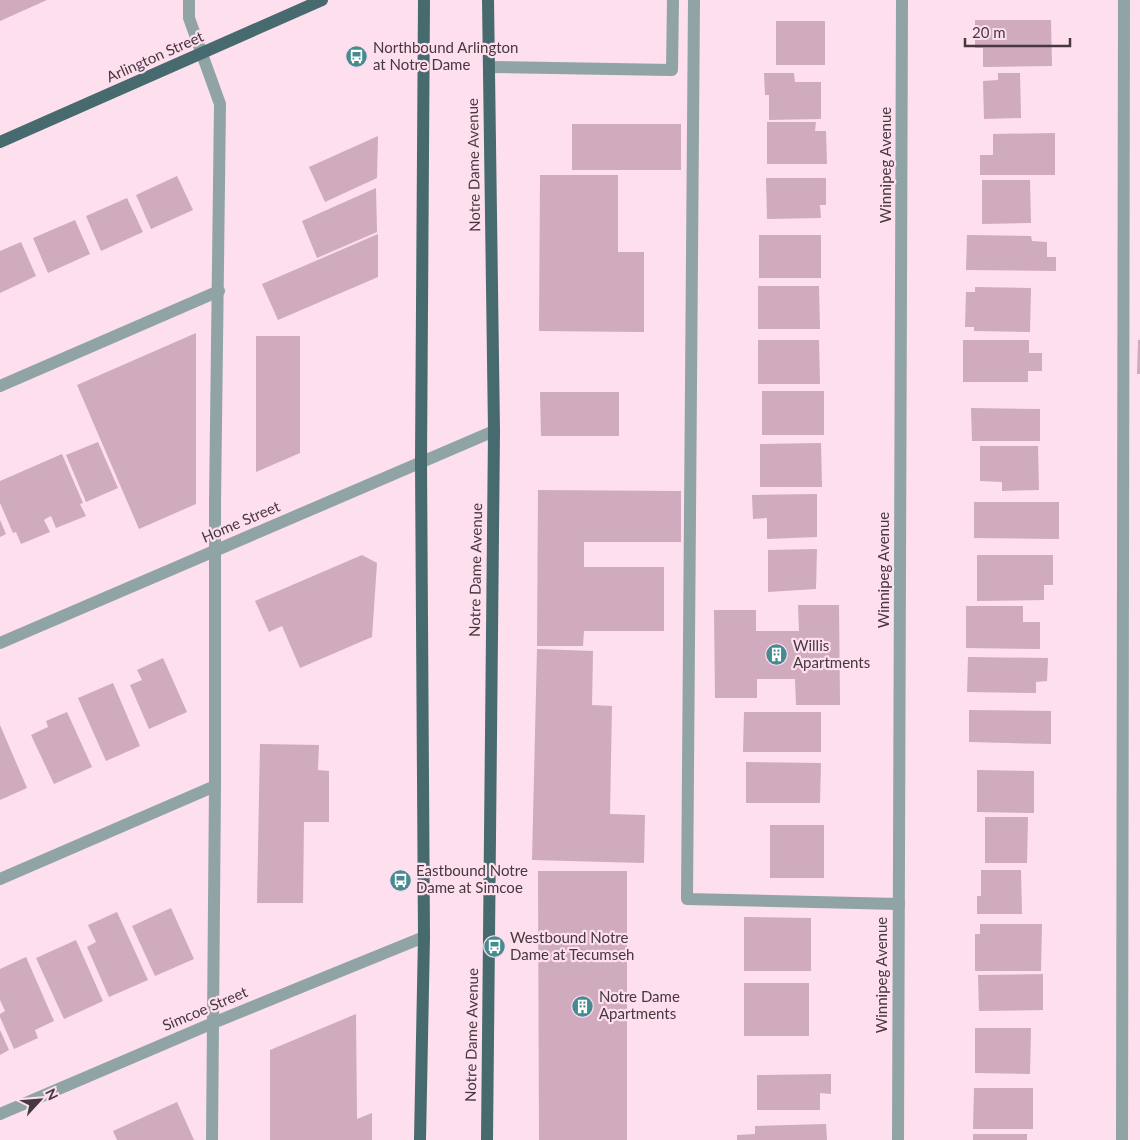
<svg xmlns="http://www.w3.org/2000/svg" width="1140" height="1140" font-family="Lato,sans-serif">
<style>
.building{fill:#cfabbd}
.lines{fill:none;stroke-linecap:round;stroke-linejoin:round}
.minor{stroke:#90a4a5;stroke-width:12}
.major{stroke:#466a6d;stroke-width:12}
.labels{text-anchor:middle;stroke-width:4.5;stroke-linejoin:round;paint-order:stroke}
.poi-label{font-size:15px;fill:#47383f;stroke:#fddfee;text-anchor:start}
.street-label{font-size:15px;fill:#47383f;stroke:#fddfee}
</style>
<rect width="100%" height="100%" fill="#fddfee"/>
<g class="building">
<polygon points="0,0 47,0 0,21"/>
<polygon points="975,20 1051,20 1052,66 983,67 983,48 975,48"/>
<rect x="776" y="21" width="49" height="44"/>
<polygon points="764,73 794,73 795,82 821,82 821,119 769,120 769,95 765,95"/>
<polygon points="998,73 1020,73 1021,118 984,119 983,81 998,80"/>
<polygon points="767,122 816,122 815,131 826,131 827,164 767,164"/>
<rect x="572" y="124" width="109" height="46"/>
<polygon points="1055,133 1055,175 980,175 980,155 993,155 993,134"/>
<polygon points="378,136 377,178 325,202 309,167"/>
<polygon points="540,175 618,175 618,252 644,252 644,332 539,331"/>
<polygon points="177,176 193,210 151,229 136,195"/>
<polygon points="766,178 826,178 826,205 820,205 821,218 767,219"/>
<polygon points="982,180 1030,180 1031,223 982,224"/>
<polygon points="376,188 377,232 317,258 302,221"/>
<polygon points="127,198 143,232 101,251 86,216"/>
<polygon points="75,220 90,254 48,273 33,238"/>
<polygon points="378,234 378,277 278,320 262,284"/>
<rect x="759" y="235" width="62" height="43"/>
<polygon points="967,235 1031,236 1032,241 1047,242 1047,257 1056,257 1056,271 966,270"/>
<polygon points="21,242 36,276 0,293 0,251"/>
<polygon points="758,286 819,286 820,329 758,329"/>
<polygon points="975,287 1031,288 1030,332 974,331 974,327 965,327 966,292 975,292"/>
<polygon points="196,333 196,504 139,529 77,385"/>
<polygon points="256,336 300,336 300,453 256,472"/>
<polygon points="758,340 819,340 820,384 758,384"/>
<polygon points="963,340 1029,340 1029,353 1042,353 1042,371 1028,371 1028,382 963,382"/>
<polygon points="1138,340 1140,340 1140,374 1137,374"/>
<rect x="762" y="391" width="62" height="44"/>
<polygon points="540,392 619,392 619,436 541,436"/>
<polygon points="971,408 1040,409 1040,441 972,441"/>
<polygon points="98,442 118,488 86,502 66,455"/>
<polygon points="821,443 822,487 760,487 760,444"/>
<polygon points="980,446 1038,446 1039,490 1002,491 1002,482 980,481"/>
<polygon points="62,454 83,503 80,504 86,516 56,528 51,516 47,518 44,520 50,532 21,544 16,532 13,533 0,503 0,481"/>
<polygon points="538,490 681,491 681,542 584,542 584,567 664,567 664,631 584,631 583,646 537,646"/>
<polygon points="817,494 817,537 767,539 767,518 753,519 752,495"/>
<polygon points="974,502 1059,502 1059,539 974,538"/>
<polygon points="0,520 6,534 0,537"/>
<polygon points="817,549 816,589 768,592 768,550"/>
<polygon points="362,555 377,563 372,637 300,668 282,626 269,632 255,601"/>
<polygon points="977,555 1053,555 1053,585 1044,585 1044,600 977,601"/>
<polygon points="798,605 839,605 840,705 796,705 795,679 757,679 757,698 715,698 714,610 756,610 756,631 799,631"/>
<polygon points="966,606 1023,606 1023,622 1040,622 1040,649 966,648"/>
<polygon points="537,649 593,651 592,705 612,706 610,814 645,815 644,863 532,860"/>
<polygon points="968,657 1048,658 1047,681 1036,682 1036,693 967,692"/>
<polygon points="163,658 187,712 149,729 130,685 142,680 137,670"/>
<polygon points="113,683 140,746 106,761 78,698"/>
<polygon points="969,710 1051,711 1051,744 969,742"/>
<polygon points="67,712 92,767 54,784 31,735 48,727 46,721"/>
<polygon points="744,712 821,712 821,752 743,752"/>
<polygon points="0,725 27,788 0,800"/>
<polygon points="260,744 319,745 318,770 329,771 329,822 304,822 303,903 257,903"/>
<polygon points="746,762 821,763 820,803 746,803"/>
<polygon points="977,770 1034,771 1034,813 977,812"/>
<polygon points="985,817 1028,817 1027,863 985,863"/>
<rect x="770" y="825" width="54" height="53"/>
<polygon points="981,870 1021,870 1022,914 977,914 977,896 981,896"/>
<polygon points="538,871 627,871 627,1140 539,1140"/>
<polygon points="171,908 194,959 155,976 132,926"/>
<polygon points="117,912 148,980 109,997 87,947 96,942 88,925"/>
<polygon points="744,917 811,918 811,971 744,971"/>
<polygon points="980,924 1042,924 1041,971 975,971 975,934 980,934"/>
<polygon points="76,940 103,1001 64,1019 36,958"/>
<polygon points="26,957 54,1021 35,1030 38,1038 14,1049 0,1017 0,1014 5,1011 0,1000 0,969"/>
<polygon points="1043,974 1043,1010 979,1011 978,975"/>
<rect x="744" y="983" width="65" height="53"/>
<polygon points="356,1014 357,1119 372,1113 372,1140 270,1140 270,1050"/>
<polygon points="975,1028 1031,1028 1030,1074 975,1073"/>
<polygon points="0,1030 9,1050 0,1055"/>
<polygon points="831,1074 831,1094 820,1093 820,1110 757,1110 757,1075"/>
<polygon points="974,1088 1033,1088 1033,1129 973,1129"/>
<polygon points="177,1102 194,1140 117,1140 113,1131"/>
<polygon points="826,1124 827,1140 737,1140 737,1135 755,1134 755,1126"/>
<rect x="973" y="1134" width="54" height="6"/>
</g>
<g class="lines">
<g class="minor">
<polyline points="189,0 189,18 220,104 215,504 215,786 212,1140"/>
<polyline points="694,0 687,899 899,904"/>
<polyline points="489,67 672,70 673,0"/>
<polyline points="0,386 219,291"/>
<polyline points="0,643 494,431"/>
<polyline points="0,879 215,786"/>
<polyline points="0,1114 213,1023 424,937"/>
<polyline points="898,1140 902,0"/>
<polyline points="1122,1140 1124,0"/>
</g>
<g class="major">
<polyline points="0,142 322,0"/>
<polyline points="420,1140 424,937 421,462 424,0"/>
<polyline points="487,1140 494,431 488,0"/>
</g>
</g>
<defs>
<symbol id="bus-disc" viewBox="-11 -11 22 22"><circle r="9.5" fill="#448c92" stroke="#fddfee"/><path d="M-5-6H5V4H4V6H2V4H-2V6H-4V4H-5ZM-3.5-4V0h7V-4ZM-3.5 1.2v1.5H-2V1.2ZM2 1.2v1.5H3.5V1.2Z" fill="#fff"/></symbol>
<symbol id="building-disc" viewBox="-11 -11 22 22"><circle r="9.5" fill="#448c92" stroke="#fddfee"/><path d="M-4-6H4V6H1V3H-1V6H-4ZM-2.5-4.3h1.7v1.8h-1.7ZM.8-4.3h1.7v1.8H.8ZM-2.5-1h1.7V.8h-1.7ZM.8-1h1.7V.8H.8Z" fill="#fff"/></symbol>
</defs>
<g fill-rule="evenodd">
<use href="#bus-disc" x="344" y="44" width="25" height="25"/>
<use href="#building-disc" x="764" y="642" width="25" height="25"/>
<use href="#bus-disc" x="388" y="868" width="25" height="25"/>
<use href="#bus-disc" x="482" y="934" width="25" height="25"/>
<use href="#building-disc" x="570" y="994" width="25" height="25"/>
</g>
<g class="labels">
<g class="poi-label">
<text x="373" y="53">Northbound Arlington<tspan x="373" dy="17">at Notre Dame</tspan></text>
<text x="793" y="651">Willis<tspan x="793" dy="17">Apartments</tspan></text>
<text x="416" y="876">Eastbound Notre<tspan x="416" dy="17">Dame at Simcoe</tspan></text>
<text x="510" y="943">Westbound Notre<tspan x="510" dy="17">Dame at Tecumseh</tspan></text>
<text x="599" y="1002">Notre Dame<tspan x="599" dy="17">Apartments</tspan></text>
</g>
<g class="street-label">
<text transform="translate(155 57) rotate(-24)" y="5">Arlington Street</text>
<text transform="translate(474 165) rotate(-91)" y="5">Notre Dame Avenue</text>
<text transform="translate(886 165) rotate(-90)" y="5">Winnipeg Avenue</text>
<text transform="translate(241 522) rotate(-23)" y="5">Home Street</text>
<text transform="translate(476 570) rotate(-89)" y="5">Notre Dame Avenue</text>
<text transform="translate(884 570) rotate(-90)" y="5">Winnipeg Avenue</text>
<text transform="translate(882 975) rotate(-90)" y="5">Winnipeg Avenue</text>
<text transform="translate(205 1009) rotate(-23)" y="5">Simcoe Street</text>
<text transform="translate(472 1035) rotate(-89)" y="5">Notre Dame Avenue</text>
</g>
</g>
<g transform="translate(40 1100) rotate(64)" stroke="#fddfee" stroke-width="4" paint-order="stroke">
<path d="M0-4L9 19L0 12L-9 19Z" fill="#47383f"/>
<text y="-8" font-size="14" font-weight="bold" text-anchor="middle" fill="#47383f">N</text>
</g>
<path d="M965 38v8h105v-8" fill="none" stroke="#47383f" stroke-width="2.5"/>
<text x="972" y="38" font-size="15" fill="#47383f" stroke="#fddfee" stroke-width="4" paint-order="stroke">20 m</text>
</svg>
